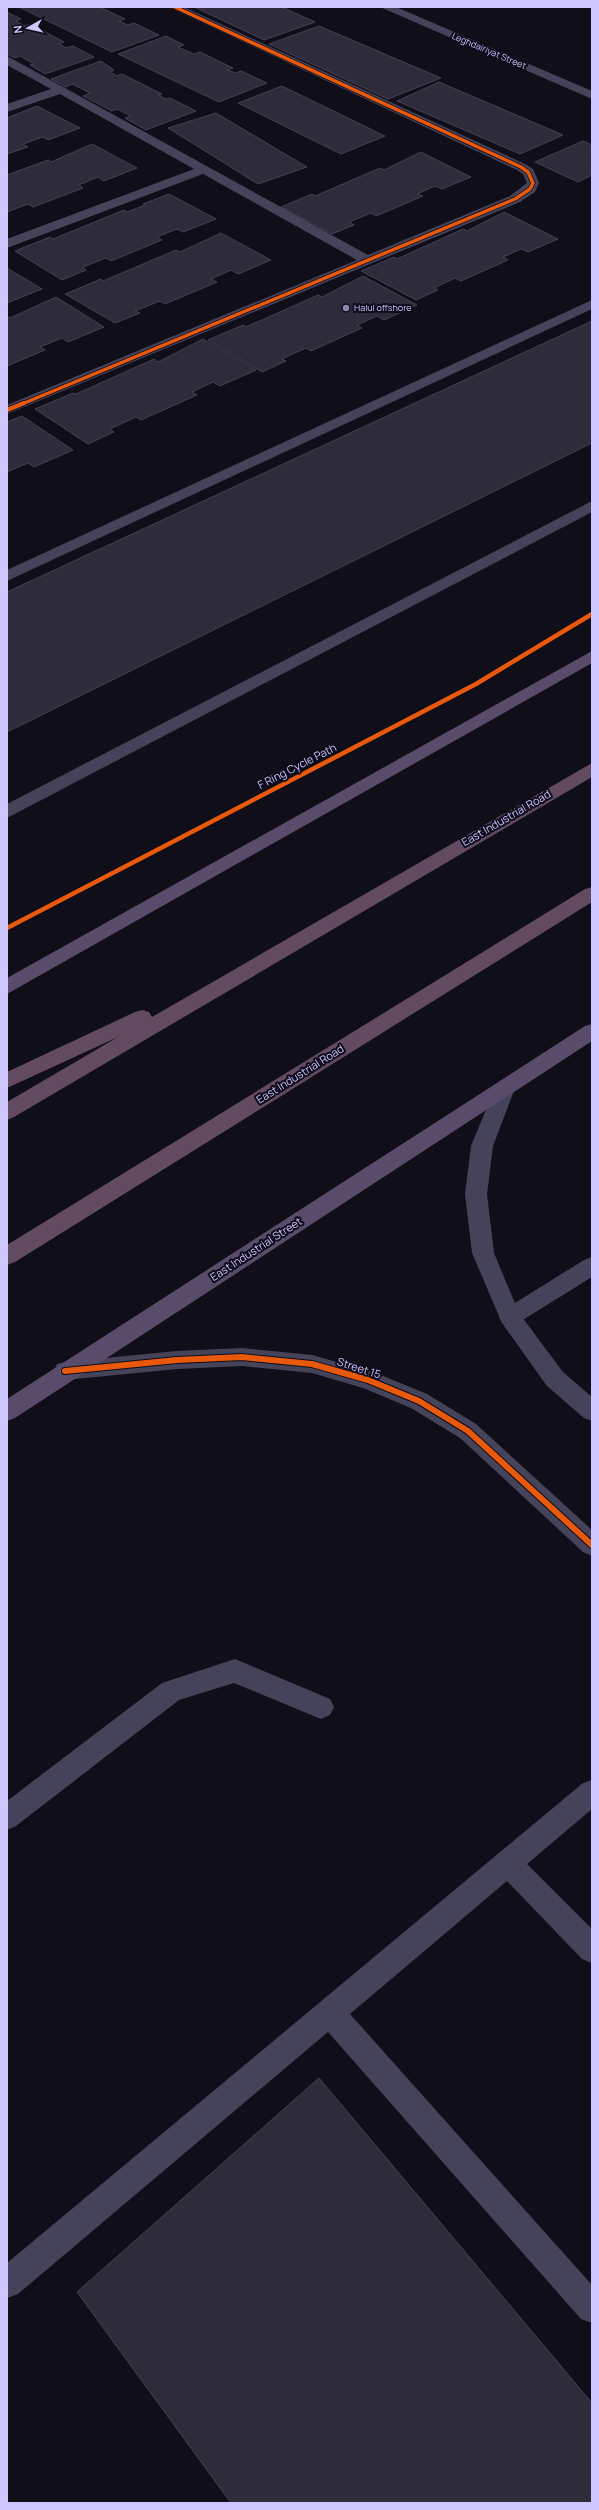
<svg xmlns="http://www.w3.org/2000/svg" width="599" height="2510" font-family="Manrope,sans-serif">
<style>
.building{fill:#2e2b3b;stroke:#444056}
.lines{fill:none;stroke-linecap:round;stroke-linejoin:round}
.lane{fill:#454359;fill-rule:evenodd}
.street{fill:#454359;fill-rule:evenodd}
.primary{fill:#594c6a;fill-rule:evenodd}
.highway{fill:#624a61;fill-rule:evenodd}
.cycleway-far2-casing{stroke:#0e0b1b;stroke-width:5}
.cycleway-far1-casing{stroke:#0e0b1b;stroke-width:6}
.cycleway-casing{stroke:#0e0b1b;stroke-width:8}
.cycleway-far2{stroke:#e8590c;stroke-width:3.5}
.cycleway-far1{stroke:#e8590c;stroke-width:4.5}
.cycleway{stroke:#e8590c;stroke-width:6}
.poi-dot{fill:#8c86ae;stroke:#0e0b1b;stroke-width:1.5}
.labels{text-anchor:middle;stroke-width:4;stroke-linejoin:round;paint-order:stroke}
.far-street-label{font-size:9px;fill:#cec6fe;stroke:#0e0b1b}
.far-poi-label{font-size:9px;fill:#cec6fe;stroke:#0e0b1b;text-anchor:start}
.street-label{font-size:11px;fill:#cec6fe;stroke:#0e0b1b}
</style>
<rect width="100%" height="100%" fill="#100e18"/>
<g class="building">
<polygon points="19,7 100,7 125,19 119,21 128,25 134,23 159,35 112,52"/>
<polygon points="194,7 282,7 315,22 264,40"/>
<polygon points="7,12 21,19 16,21 25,26 30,24 64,42 59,44 66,48 73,46 94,57 45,74 30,65 34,64 20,56 15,58 7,54"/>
<polygon points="319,26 441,78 388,99 269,44"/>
<polygon points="166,36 184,45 178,47 194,54 200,52 233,68 227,70 236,73 241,71 267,83 219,102 118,54"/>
<polygon points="101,61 114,70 110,72 117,76 122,74 162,94 158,95 166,99 170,98 196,111 146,130 125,118 131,116 117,109 112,111 83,96 90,93 72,84 66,87 51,79"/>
<polygon points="439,82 563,135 520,154 397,101"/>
<polygon points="282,86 385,136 341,154 238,103"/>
<polygon points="37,106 80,128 48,140 43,137 23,144 28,147 7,154 7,118"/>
<polygon points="216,113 307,167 258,184 168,128"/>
<polygon points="583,141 592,145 592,175 578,182 535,162"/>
<polygon points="92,144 137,168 104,181 98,177 79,185 83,188 33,207 28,204 7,212 7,175 48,160 51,162"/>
<polygon points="421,152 471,177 442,189 435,186 417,194 423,196 376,216 371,213 349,222 354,225 332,234 281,207 312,194 315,196 380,168 384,170"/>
<polygon points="169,194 216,219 183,232 177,229 157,237 162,240 111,261 106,258 83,267 86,270 62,280 15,251 50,237 53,239 124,210 127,212 145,205 143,204"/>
<polygon points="504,212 558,239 528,252 521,249 503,257 508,260 461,281 455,278 434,288 438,290 416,300 361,271 394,257 397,259 463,229 467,231"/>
<polygon points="221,233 271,260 238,274 231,270 211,279 217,282 165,304 160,301 135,311 140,313 115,323 65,294 101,279 103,281 176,250 180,252"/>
<polygon points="7,268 42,289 7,303"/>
<polygon points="363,276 417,305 384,320 377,316 357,325 362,328 311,351 306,348 282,359 286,361 262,372 208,340 243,325 246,327 318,295 322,297"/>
<polygon points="56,297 104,327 68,342 62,338 40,347 45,350 7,366 7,316 10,318"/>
<polygon points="592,321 592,443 7,732 7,592"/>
<polygon points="203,339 256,370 220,386 213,382 192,392 197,395 141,420 136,417 110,429 114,432 88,444 35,409 73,393 76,394 154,359 158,362"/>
<polygon points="22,416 73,450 34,467 28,463 7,472 7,422"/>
<polygon points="319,2078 592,2403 592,2503 231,2503 77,2292"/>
</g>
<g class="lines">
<g class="lane">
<polygon points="592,300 592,309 7,581 7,570"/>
<polygon points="592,501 592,512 7,818 7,804"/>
<polygon points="592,1257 592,1277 518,1323 510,1326 502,1323 499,1317 502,1311 584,1260"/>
<polygon points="235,1659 330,1699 334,1707 330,1715 321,1719 234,1683 179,1700 16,1826 7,1830 7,1801 162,1683"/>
<polygon points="592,1780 592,1809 527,1864 592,1929 592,1963 582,1959 507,1881 350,2014 592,2285 592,2323 581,2319 328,2032 18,2294 7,2298 7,2263 583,1783"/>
</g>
<g class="street">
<polygon points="169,7 184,7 525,164 533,169 539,183 535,192 520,202 7,414 7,405 357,260 203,174 7,248 7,239 194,169 60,94 7,112 7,104 51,89 7,65 7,56 368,255 510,196 527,183 523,174 517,170"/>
<polygon points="380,7 396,7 592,91 592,99"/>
<polygon points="505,1081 512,1083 515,1088 493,1146 487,1194 494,1253 519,1313 563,1372 592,1397 592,1421 584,1418 547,1386 502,1323 472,1253 465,1194 471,1146 495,1088 498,1083"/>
<polygon points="242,1348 312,1355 376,1373 427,1394 476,1424 592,1530 592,1556 583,1552 460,1438 411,1408 363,1388 312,1373 242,1366 177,1369 65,1380 57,1378 54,1371 57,1364 65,1362 177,1351"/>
</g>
<g class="primary">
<polygon points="592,651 592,663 7,994 7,978"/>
<polygon points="592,1024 592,1041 15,1418 7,1421 7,1399 585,1026"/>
</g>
<g class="highway">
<polygon points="592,763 592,777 14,1117 7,1120 7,1102 118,1037 7,1088 7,1072 135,1012 142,1010 149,1012 152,1017"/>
<polygon points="592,887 592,902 15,1262 7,1265 7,1245 585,889"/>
</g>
<defs>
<polyline id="cycleway-far2" points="22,404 515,199 530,189 533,183 528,172 521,167 175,7"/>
<g id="cycleway-far1">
<polyline points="7,410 24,403"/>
<polyline points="7,928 476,684 592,614"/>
</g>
<polyline id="cycleway" points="65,1371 177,1360 242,1357 312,1364 368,1380 419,1401 468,1431 592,1545"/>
</defs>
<use href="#cycleway-far2" class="cycleway-far2-casing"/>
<use href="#cycleway-far1" class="cycleway-far1-casing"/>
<use href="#cycleway" class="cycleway-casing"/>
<use href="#cycleway-far2" class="cycleway-far2"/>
<use href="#cycleway-far1" class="cycleway-far1"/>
<use href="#cycleway" class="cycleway"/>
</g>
<circle class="poi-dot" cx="346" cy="308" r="4"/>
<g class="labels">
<g class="far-street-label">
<text transform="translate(489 51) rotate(23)" y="3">Leghdairiyat Street</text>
</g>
<g class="far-poi-label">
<text x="354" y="311">Halul offshore</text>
</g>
<g class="street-label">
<text transform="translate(297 766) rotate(-27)" y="4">F Ring Cycle Path</text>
<text transform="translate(506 818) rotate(-30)" y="4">East Industrial Road</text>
<text transform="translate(300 1074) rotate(-32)" y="4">East Industrial Road</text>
<text transform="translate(256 1249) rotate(-33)" y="4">East Industrial Street</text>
<text transform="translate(359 1368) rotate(18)" y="4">Street 15</text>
</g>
</g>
<rect width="599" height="2510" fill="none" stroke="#cec6fe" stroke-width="16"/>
<g transform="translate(28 28) rotate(262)" stroke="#0e0b1b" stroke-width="3" paint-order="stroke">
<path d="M0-3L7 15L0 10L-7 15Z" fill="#cec6fe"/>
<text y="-6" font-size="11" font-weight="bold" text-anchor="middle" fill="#cec6fe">N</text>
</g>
</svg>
